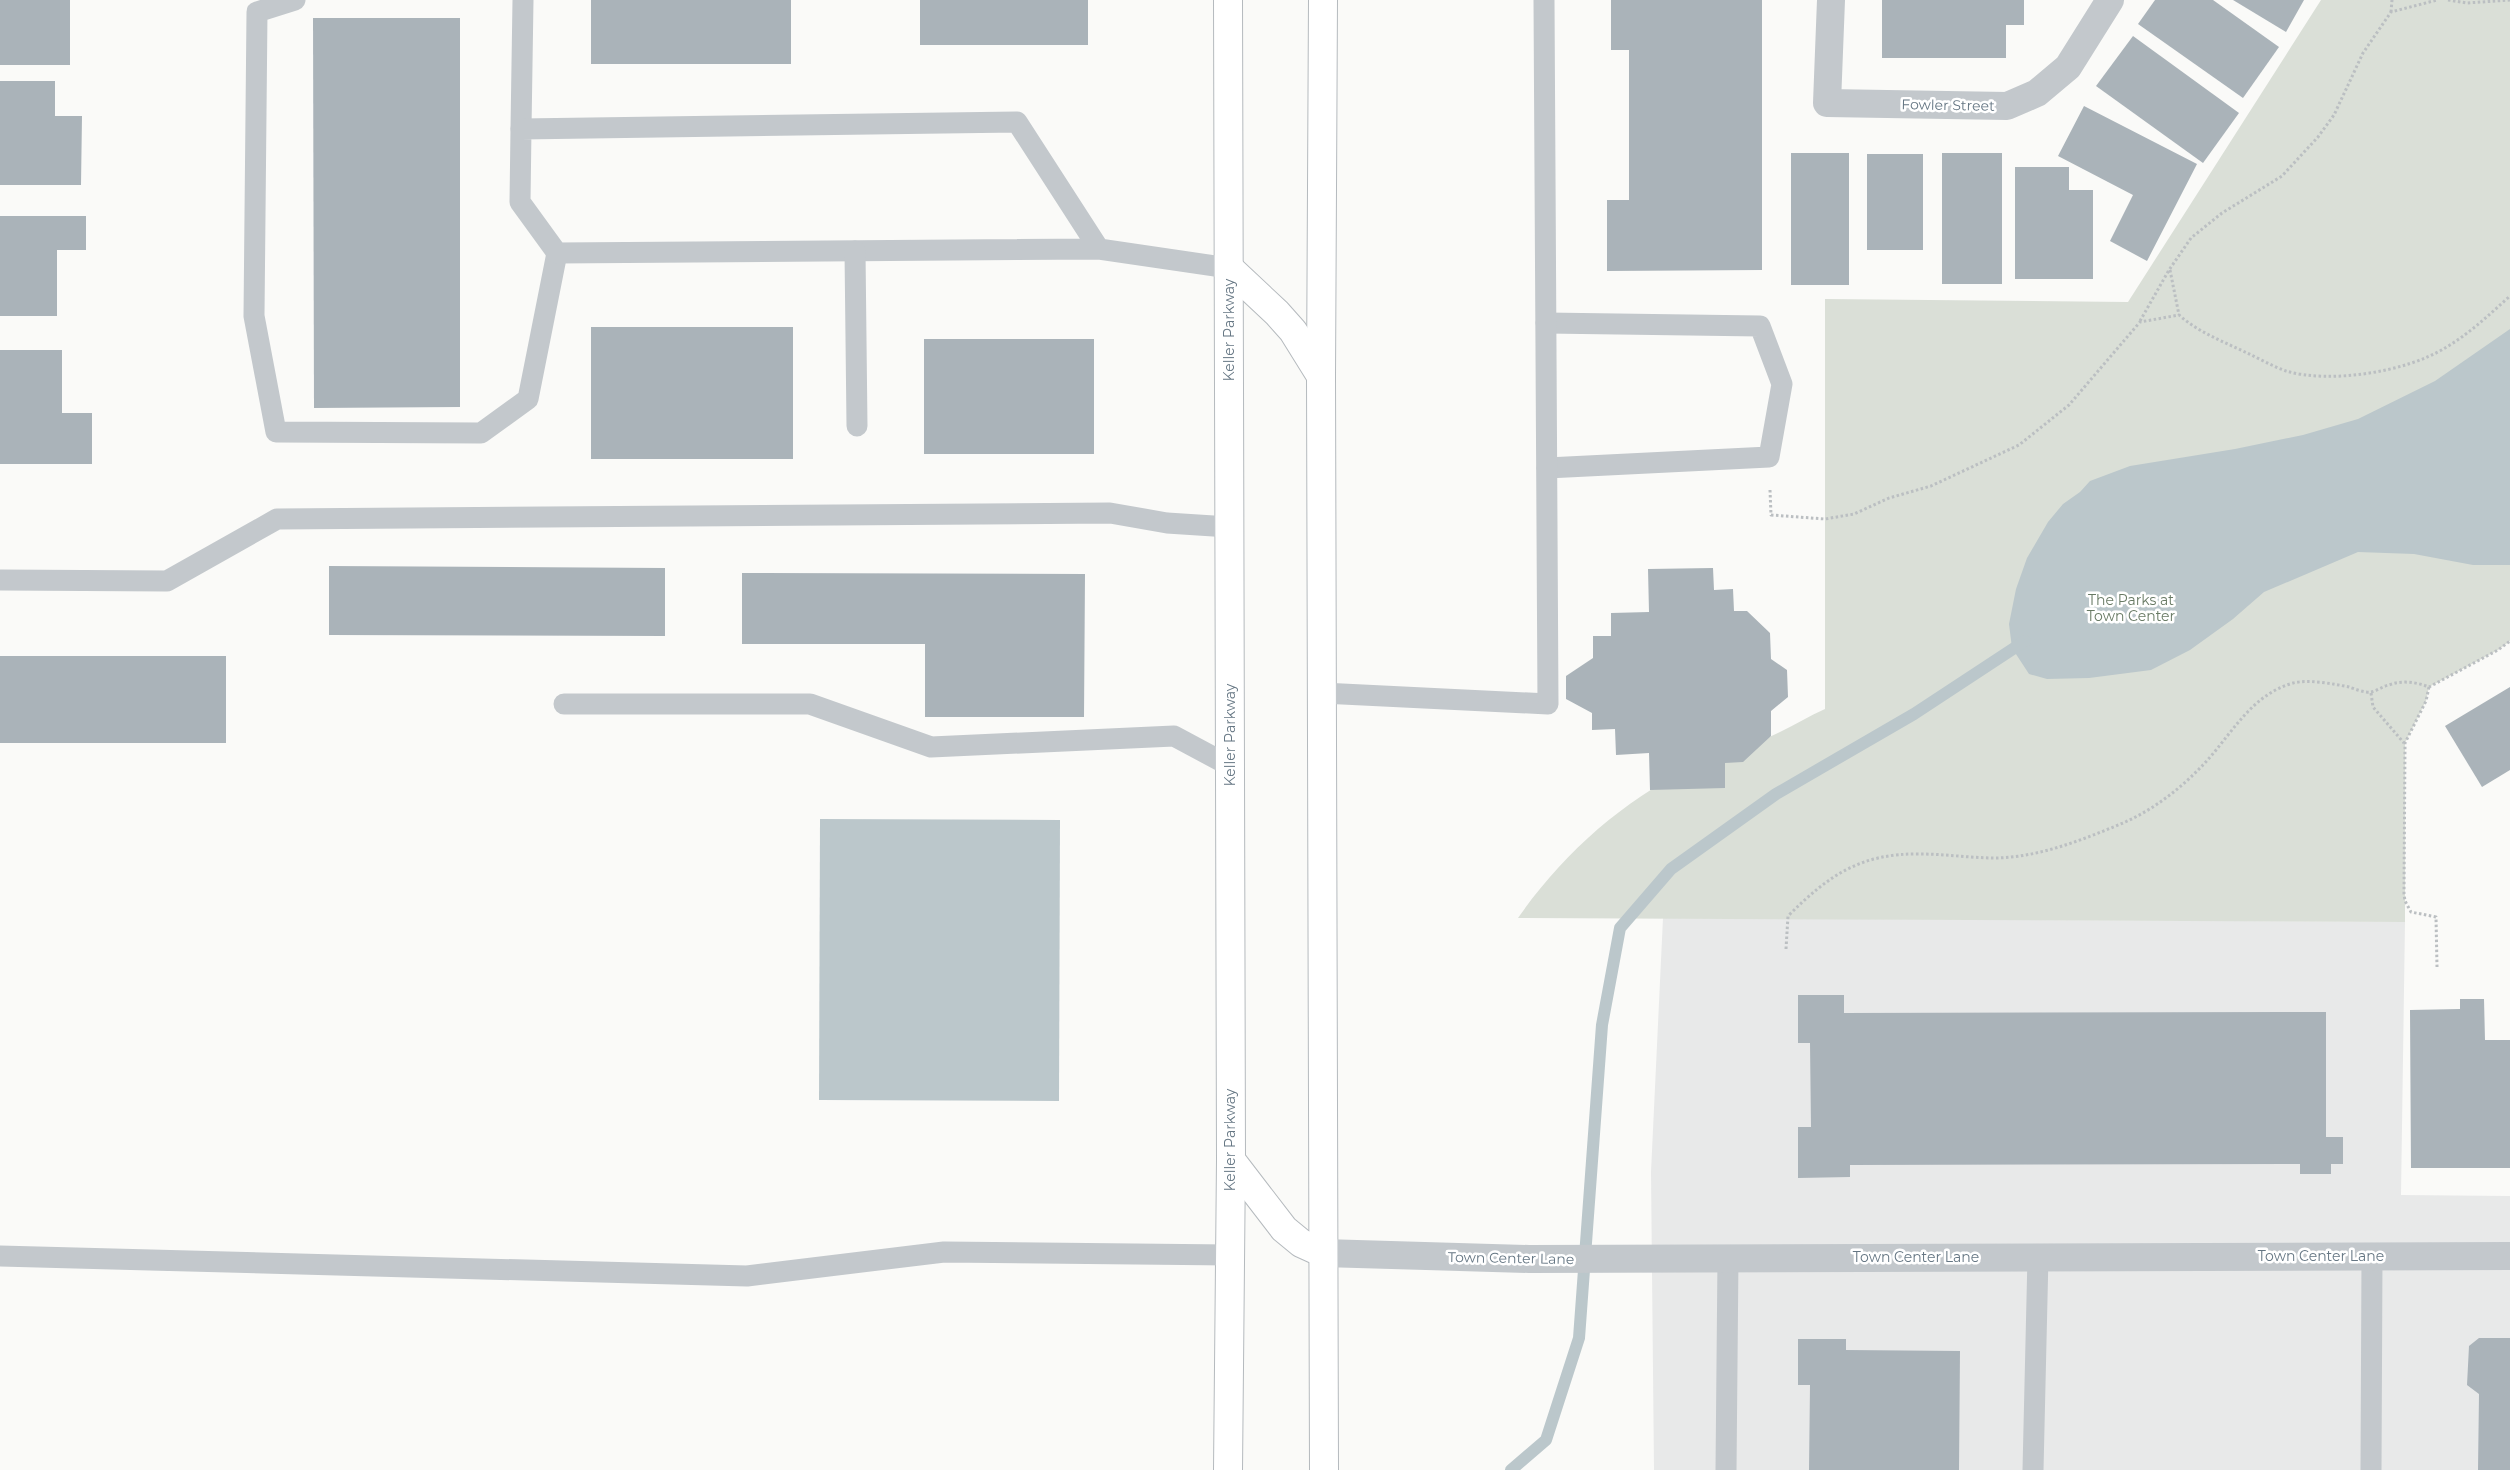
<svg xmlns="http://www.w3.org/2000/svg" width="2510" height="1470" font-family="Montserrat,sans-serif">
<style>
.built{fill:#e8e9e9}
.green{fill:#dadfd7}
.water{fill:#bbc7cb}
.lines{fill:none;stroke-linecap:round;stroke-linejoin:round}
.stream{stroke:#bbc7cb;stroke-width:12}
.building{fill:#aab3b9}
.primary-casing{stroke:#b5babe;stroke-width:30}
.path{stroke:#bbbfc2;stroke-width:3;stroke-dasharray:2.5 2.5;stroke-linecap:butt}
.service{stroke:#c3c8cc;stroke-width:21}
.minor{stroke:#c3c8cc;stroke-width:28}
.primary{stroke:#fff;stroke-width:28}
.labels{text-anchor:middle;stroke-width:5;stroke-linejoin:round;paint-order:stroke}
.street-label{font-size:14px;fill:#657683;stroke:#fff}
.park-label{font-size:14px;fill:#687a64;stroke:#fff}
</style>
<rect width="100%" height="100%" fill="#fafaf8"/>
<polygon class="built" points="1663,918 2405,922 2401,1195 2510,1196 2510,1470 1654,1470 1651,1172"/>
<path class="green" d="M2321,0H2510V641L2498,650L2429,687L2426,701L2405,743V922L1518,918C1562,855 1620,803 1689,768C1713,757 1739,749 1764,739C1785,731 1805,718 1825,709V299L2128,302Z"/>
<g class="water">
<polygon points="2510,329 2510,565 2473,565 2414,554 2358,552 2264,592 2233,619 2190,650 2151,670 2089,678 2047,679 2029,674 2012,648 2009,624 2016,589 2027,558 2048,522 2063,504 2080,492 2090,481 2130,466 2235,449 2303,435 2358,419 2435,381"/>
<polygon points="820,819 1060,820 1059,1101 819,1100"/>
</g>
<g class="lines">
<polyline class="stream" points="1511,1470 1546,1440 1579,1338 1602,1025 1620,928 1671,869 1776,794 1914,714 2025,641"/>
</g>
<g class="building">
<rect x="0" y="0" width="70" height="65"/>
<rect x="591" y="0" width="200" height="64"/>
<rect x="920" y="0" width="168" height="45"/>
<polygon points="1611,0 1762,0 1762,270 1607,271 1607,200 1629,200 1629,50 1611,50"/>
<polygon points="1882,0 2024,0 2024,25 2006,25 2006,58 1882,58"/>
<polygon points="2155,0 2213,0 2279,47 2243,98 2138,24"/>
<polygon points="2233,0 2304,0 2286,32"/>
<polygon points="313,18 460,18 460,407 314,408"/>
<polygon points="2133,36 2239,113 2203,163 2096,86"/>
<polygon points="0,81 55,81 55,116 82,116 81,185 0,185"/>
<polygon points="2084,106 2197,164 2147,261 2110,241 2133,195 2058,156"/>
<rect x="1791" y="153" width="58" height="132"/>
<rect x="1942" y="153" width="60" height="131"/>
<rect x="1867" y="154" width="56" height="96"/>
<polygon points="2015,167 2069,167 2069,190 2093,190 2093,279 2015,279"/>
<polygon points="0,216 86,216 86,250 57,250 57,316 0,316"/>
<rect x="591" y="327" width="202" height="132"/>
<rect x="924" y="339" width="170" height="115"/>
<polygon points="0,350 62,350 62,413 92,413 92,464 0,464"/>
<polygon points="329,566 665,568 665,636 329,635"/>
<polygon points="1713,568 1714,590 1733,589 1734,611 1747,611 1770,633 1771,659 1787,670 1788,697 1771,711 1771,736 1743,762 1725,763 1725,788 1650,790 1649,753 1616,755 1615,729 1592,730 1592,713 1566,699 1566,676 1593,658 1593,636 1611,636 1611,613 1649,612 1648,569"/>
<polygon points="742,573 1085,574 1084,717 925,717 925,644 742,644"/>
<rect x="0" y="656" width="226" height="87"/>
<polygon points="2510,687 2510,770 2482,787 2445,726"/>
<polygon points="1798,995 1844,995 1844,1013 2326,1012 2326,1137 2343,1137 2343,1164 2331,1164 2331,1174 2300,1174 2300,1164 1850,1165 1850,1177 1798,1178 1798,1127 1811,1127 1810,1043 1798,1043"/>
<polygon points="2460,999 2484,999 2485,1040 2510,1040 2510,1168 2411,1168 2410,1010 2460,1009"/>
<polygon points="2479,1338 2510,1338 2510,1470 2478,1470 2479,1394 2467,1385 2469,1346"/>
<polygon points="1798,1339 1846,1339 1846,1350 1960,1351 1959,1470 1809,1470 1810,1385 1798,1385"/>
</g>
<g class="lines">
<defs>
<g id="primary">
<polyline points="1228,0 1231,1160 1228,1470"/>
<polyline points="1323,0 1321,376 1324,1470"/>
<polyline points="1229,268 1277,313 1293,331 1321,376"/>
<polyline points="1231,1160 1284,1229 1301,1243 1323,1253"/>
</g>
</defs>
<use href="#primary" class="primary-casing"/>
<g class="path">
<polyline points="2448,0 2467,3 2510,0"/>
<polyline points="2391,12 2392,0"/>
<polyline points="2170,270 2179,315"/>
<polyline points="2140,321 2169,270 2191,238 2222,213 2282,176 2318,137 2334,115 2363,53 2391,12 2437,0"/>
<path d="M1770,490L1771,515L1825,519L1854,514L1889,498L1931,486L2019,445L2069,405L2140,322L2179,315C2198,332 2222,341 2245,352C2258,358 2272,366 2286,371C2330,384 2406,372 2445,348C2469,334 2489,315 2510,296"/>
<polyline points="2429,687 2426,701 2405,743 2404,894 2405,901 2411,912 2436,917 2437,967"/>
<polyline points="2371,693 2373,707 2404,743"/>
<path d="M1786,949L1788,916C1828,876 1860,853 1920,854C1945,854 1970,858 1996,858C2040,857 2082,840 2123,823C2153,810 2180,789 2202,766C2231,736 2250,695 2293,683C2309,679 2334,684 2349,687C2355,689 2365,693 2371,692C2377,691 2383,686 2389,685C2402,680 2416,682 2429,687L2498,650L2510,641"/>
</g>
<g class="service">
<polyline points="295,0 257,12 254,316 276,432 481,433 528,399 557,253"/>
<polyline points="521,129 523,0"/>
<polyline points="1099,249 1017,122 521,129 520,202 557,253 1099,249 1229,268"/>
<polyline points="855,251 857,426"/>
<polyline points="1546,323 1760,326 1782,384 1769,457 1547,468"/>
<polyline points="0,580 167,581 277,519 1110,513 1167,523 1229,527"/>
<polyline points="1322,693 1548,704 1544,0"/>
<polyline points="564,704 810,704 931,747 1174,736 1230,766"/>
<polyline points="0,1256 747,1276 944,1252 1230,1255"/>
<polyline points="1726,1470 1728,1257"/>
<polyline points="2033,1470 2038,1256"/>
<polyline points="2371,1470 2372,1256"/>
</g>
<g class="minor">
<polyline points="1831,0 1827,103 2007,106 2037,93 2068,67 2110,0"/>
<polyline points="1323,1253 1529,1259 2510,1256"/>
</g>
<use href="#primary" class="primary"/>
</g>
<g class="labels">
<g class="street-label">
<text transform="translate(1948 105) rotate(1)" y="5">Fowler Street</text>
<text transform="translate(1229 330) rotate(-90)" y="5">Keller Parkway</text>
<text transform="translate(1230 735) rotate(-90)" y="5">Keller Parkway</text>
<text transform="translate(1230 1140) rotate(-90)" y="5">Keller Parkway</text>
<text x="2321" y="1261">Town Center Lane</text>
<text x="1916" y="1262">Town Center Lane</text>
<text transform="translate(1511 1258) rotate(1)" y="5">Town Center Lane</text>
</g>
<g class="park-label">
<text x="2131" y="605">The Parks at<tspan x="2131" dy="16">Town Center</tspan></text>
</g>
</g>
</svg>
